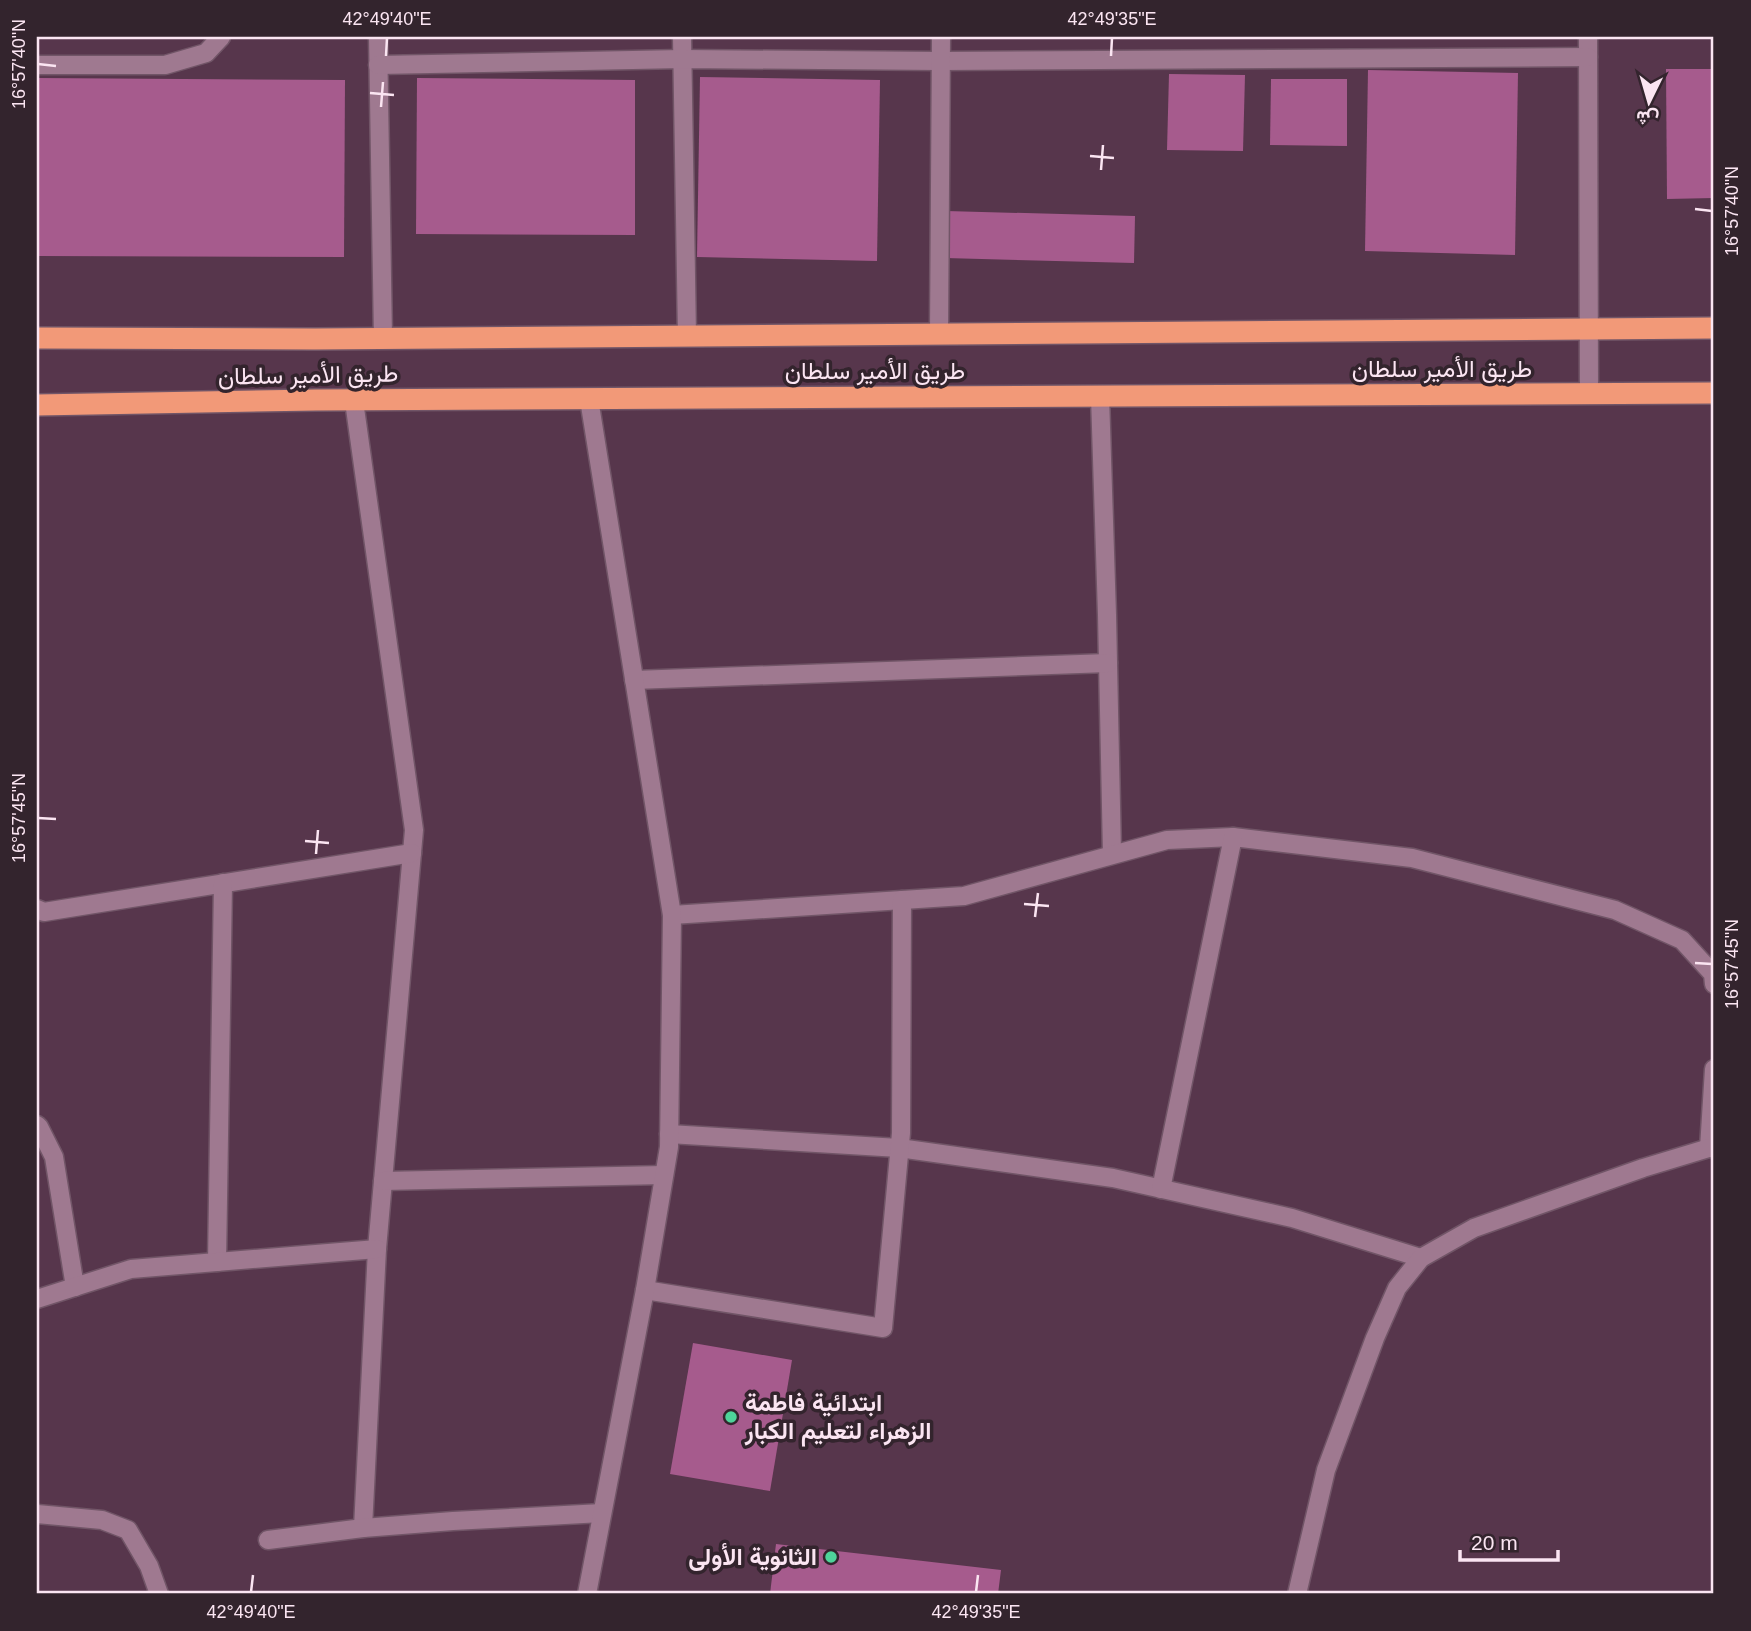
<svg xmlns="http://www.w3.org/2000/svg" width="1751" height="1631" font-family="Helvetica,Vazirmatn,sans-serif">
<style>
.building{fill:#a65b8d}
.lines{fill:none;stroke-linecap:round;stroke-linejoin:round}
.minor-casing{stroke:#715567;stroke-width:21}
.highway-casing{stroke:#715567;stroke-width:24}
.minor{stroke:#9f7990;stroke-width:18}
.highway{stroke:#f29978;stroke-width:21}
.ticks{fill:none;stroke:#fbe5f2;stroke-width:2.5}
.poi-dot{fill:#4ed39a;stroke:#33242d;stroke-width:2.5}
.labels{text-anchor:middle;stroke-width:7;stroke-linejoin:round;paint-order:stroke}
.street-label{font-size:24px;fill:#fbe5f2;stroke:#33242d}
.poi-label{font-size:24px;font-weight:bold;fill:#fbe5f2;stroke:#33242d;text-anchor:start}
.neatline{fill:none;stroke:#fbe5f2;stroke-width:2.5}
.ticks-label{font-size:18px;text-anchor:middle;fill:#fbe5f2}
</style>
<rect width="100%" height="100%" fill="#57364c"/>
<g class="building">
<polygon points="1666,69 1714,69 1714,198 1667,199"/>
<polygon points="1368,70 1518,73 1515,255 1365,251"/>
<polygon points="1169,74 1245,75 1243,151 1167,150"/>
<polygon points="700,77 880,80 877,261 697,257"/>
<polygon points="37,78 345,80 344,257 37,256"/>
<polygon points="417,78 635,80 635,235 416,234"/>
<polygon points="1271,79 1347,79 1347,146 1270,145"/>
<polygon points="946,211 1135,216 1134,263 945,258"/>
<polygon points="693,1343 792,1360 770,1491 670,1474"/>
<polygon points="776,1544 1001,1570 998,1594 770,1594"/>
</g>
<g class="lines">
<defs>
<g id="minor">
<polyline points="378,37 383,338"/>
<polyline points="682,37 687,336"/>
<polyline points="1588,37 1589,394"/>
<polyline points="37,65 165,65 206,53 221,37"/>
<polyline points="378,65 682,59 941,61 1588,57"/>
<polyline points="939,334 941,37"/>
<polyline points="1100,396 1107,615 1112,854"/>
<polyline points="354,401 414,830 377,1249 363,1528"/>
<polyline points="634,680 1108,663"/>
<polyline points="37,909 44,912 412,853"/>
<polyline points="672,915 964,896 1167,840 1233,837 1412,858 1615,910 1682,940 1713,974 1714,984"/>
<polyline points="37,1125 39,1127 54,1157 75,1287"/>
<polyline points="669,1134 899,1148 1113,1178 1292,1218 1421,1258"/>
<polyline points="1709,1148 1714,1069"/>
<polyline points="383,1181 664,1175"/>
<polyline points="1161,1189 1233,837"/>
<polyline points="217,1262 223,883"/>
<polyline points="645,1290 883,1328 901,1133 902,900"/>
<polyline points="37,1299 131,1269 377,1249"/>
<polyline points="37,1514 102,1520 128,1530 149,1566 159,1594"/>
<polyline points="268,1540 363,1528 453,1521 602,1513"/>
<polyline points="587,1594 645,1290 669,1147 672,915 589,399"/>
<polyline points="1297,1594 1326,1470 1375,1338 1397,1288 1421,1258 1474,1228 1643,1168 1709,1148 1714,1148"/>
</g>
<g id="highway">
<polyline points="37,338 315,339 1714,328"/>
<polyline points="37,405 316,400 1714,393"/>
</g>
</defs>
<use href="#minor" class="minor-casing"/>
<use href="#highway" class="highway-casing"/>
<use href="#minor" class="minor"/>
<use href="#highway" class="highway"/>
</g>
<path class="ticks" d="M386,56L387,38M1111,56L1112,38M38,64L56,66M370,93L394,95M381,107L383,82M1090,156L1114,158M1101,170L1103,145M1695,209L1712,211M38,818L56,819M305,841L329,843M316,854L318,830M1024,904L1049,906M1035,917L1038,893M1695,963L1712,964M251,1592L253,1575M976,1592L978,1575"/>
<g class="poi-dot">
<circle cx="731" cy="1417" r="7"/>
<circle cx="831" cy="1557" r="7"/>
</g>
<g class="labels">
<g class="street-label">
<text x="1442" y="377">طريق الأمير سلطان</text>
<text x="875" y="379">طريق الأمير سلطان</text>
<text transform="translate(308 375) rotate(-1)" y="8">طريق الأمير سلطان</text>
</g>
<g class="poi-label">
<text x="745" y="1411">ابتدائية فاطمة<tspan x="745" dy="28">الزهراء لتعليم الكبار</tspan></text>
<text x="817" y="1565" text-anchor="end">الثانوية الأولى</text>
</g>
</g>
<rect width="1751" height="1631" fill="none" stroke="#33242d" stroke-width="77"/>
<g transform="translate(1649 102) rotate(185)" stroke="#33242d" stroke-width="5" paint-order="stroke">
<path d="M0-5L12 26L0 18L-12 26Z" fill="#fbe5f2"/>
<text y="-10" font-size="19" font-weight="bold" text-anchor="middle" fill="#fbe5f2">ش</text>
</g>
<path d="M1460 1550v10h98v-10" fill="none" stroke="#fbe5f2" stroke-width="3.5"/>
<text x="1471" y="1550" font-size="21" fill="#fbe5f2" stroke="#33242d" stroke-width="5" paint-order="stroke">20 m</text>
<rect x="38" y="38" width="1674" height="1554" class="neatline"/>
<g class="ticks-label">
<text x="387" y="25">42°49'40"E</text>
<text x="1112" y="25">42°49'35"E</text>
<text transform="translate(19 64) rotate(-90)" y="6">16°57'40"N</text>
<text transform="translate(1732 211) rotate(-90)" y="6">16°57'40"N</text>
<text transform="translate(19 818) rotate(-90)" y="6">16°57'45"N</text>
<text transform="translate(1732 964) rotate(-90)" y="6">16°57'45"N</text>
<text x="251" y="1618">42°49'40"E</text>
<text x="976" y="1618">42°49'35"E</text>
</g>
</svg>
